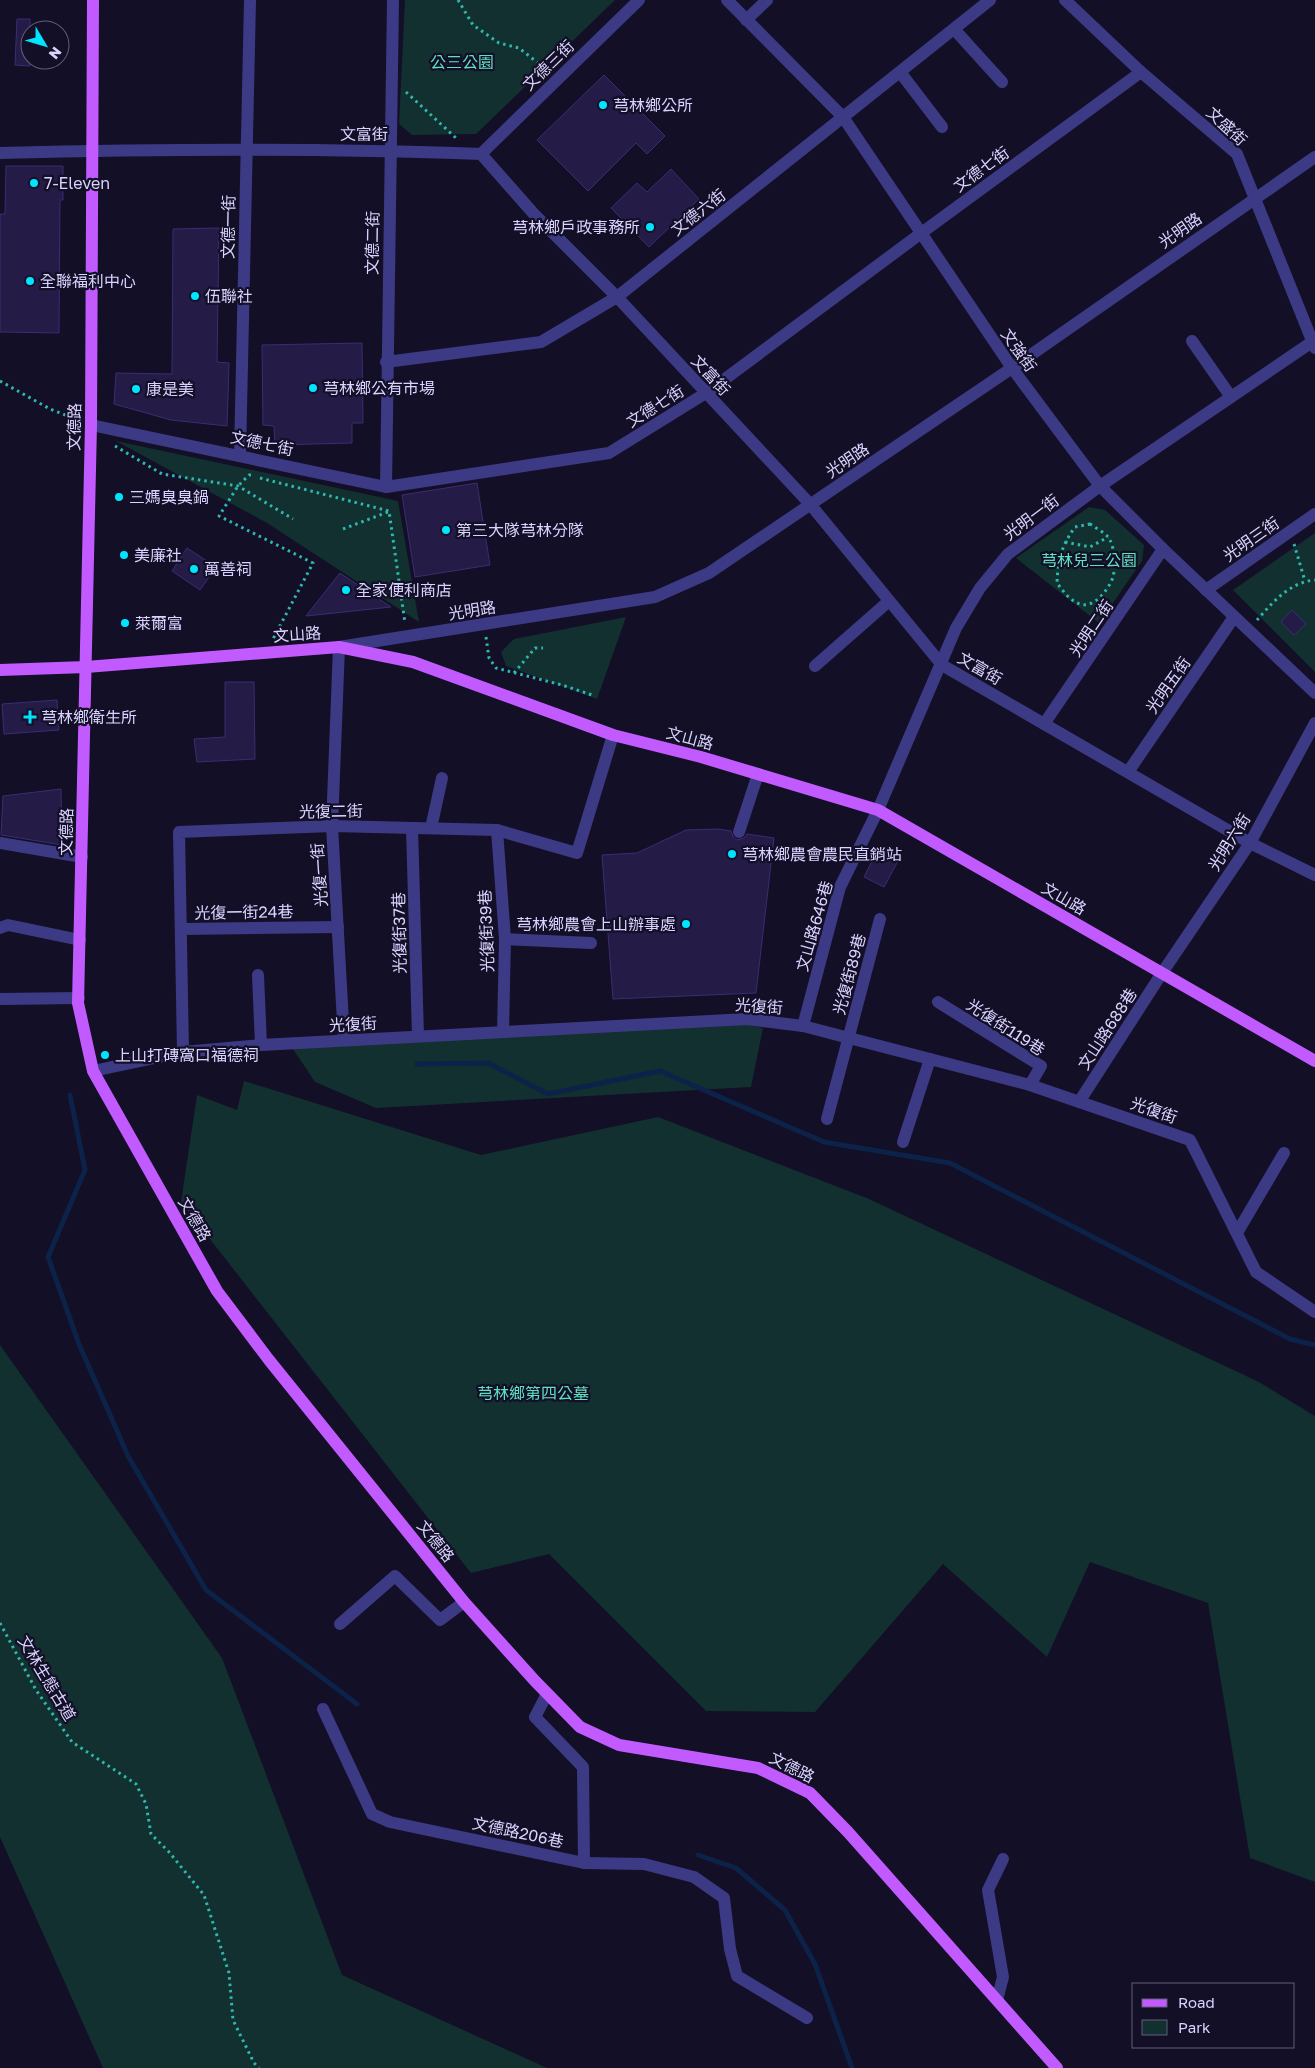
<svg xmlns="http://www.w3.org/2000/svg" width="1315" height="2068" font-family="'Golos Text','Noto Sans TC',sans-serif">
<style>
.green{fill:#12302f}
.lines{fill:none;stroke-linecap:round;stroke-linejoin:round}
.stream{stroke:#0c2248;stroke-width:5}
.building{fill:#241b47;stroke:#3b2d73}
.path{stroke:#2fb8b0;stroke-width:3;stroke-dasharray:2.5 4;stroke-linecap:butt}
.minor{stroke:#3d3a85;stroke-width:12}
.major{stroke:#c25bff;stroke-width:12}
.poi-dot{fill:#00e5ff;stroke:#130f26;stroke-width:2}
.labels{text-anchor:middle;stroke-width:4.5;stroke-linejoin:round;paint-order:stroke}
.park-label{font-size:16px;fill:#5fe0c0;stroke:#130f26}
.street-label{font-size:16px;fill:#d9d4ff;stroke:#130f26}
.poi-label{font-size:16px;fill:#d9d4ff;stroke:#130f26;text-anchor:start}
</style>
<rect width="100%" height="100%" fill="#130f26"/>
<g class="green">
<polygon points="405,0 615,0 476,134 412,135 399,124"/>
<polygon points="116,441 398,501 419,622 267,523"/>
<polygon points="1089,507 1105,510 1144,545 1142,561 1099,623 1016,558"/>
<polygon points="1315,533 1315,672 1233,590"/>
<polygon points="626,617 597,699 506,666 501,652 514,639"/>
<polygon points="740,1023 763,1028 751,1087 376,1108 315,1082 291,1046"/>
<polygon points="244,1081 481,1155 658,1117 869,1199 1259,1382 1315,1416 1315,1882 1250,1858 1208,1603 1090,1562 1047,1657 943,1564 815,1712 706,1711 549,1554 471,1573 181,1202 197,1095 237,1110"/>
<polygon points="0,1345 222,1658 342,1975 547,2068 103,2068 0,1837"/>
</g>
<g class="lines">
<g class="stream">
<polyline points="417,1064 488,1063 548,1094 660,1071 824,1142 950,1163 1290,1339 1315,1345"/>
<polyline points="70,1095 85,1170 48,1257 79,1344 128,1456 206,1590 357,1704"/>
<polyline points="698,1855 736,1868 785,1910 815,1964 852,2068"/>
</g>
</g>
<g class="building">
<polygon points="17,19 30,19 30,66 15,65"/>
<polygon points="604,75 665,136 647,154 636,143 588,191 537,140"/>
<polygon points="6,166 63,166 63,200 60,200 59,333 0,332 0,214 5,214"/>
<polygon points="671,169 699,199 649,247 611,208 637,183 647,192"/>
<polygon points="219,228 217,362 229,363 227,426 171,420 114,404 116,373 172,374 173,229"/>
<polygon points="362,343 363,423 352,423 352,443 275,445 274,426 263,425 262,345"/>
<polygon points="477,483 490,565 415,577 402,495"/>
<polygon points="187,548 216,567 200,590 172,571"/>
<polygon points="340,573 391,607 306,616"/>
<polygon points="1292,610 1306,624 1294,635 1281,622"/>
<polygon points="225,682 254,682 255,759 197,762 194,739 225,737"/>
<polygon points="57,700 59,730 4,734 2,704"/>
<polygon points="61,789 62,845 1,835 3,796"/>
<polygon points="718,829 731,831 733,837 737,840 744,838 747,834 774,838 756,993 613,999 602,855 637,853 686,830"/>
<polygon points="877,851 898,861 884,887 864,877"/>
</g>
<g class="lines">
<g class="path">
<polyline points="458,0 473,25 499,43 519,48 547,70"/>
<polyline points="406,92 456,138"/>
<polyline points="0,381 50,409 78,420"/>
<polyline points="115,446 162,474 238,486 293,519"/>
<polyline points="251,475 249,475 238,486 219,516 313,563 273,639"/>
<polyline points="260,478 389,511 405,623"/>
<path d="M1090,524C1096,528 1105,533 1109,538C1115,549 1116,565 1113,577C1109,589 1094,609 1080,604C1070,601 1063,591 1057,583C1058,559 1061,547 1075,527Z"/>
<polyline points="343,529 388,512"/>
<polyline points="1065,542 1090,547 1108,537"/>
<polyline points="1294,544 1305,581"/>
<path d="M1257,620C1273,602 1290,582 1315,580"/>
<polyline points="486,637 489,658 496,668 562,685 595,696"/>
<polyline points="514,673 535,648 543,648"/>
<polyline points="0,1623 36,1690 72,1742 136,1784 146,1804 151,1834 169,1852 204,1895 229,1973 233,2020 254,2063 259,2068"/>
</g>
<g class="minor">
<polyline points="727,0 843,117 1012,368 1100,486 1163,549 1315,693"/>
<polyline points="1065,0 1141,72 1237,154 1315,348"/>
<polyline points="746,20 767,0"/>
<polyline points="954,29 1002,82"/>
<polyline points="900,72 942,127"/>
<path d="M0,153C160,149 321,148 481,154L534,214L617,297L810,504L942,665L1250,843L1315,875"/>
<polyline points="481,154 639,0"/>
<polyline points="1192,341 1231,397"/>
<polyline points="386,362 541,342 617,297 990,0"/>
<polyline points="91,425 386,487 609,453 706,393 920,234 1141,72"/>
<polyline points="240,455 250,0"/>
<polyline points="386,487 393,0"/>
<polyline points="1206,590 1315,514"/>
<polyline points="815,666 889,601"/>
<polyline points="1044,724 1163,549"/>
<polyline points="1128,772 1234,617"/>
<polyline points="412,828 418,1036"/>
<polyline points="431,828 442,778"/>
<polyline points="497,830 505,939 503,1032"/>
<polyline points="739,832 758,774"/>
<polyline points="0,843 82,857"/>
<polyline points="0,928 8,925 80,940"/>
<polyline points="181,929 338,927"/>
<polyline points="505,939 591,943"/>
<polyline points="258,975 261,1045"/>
<polyline points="0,999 79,998"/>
<polyline points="938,1002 1041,1066 1030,1085"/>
<polyline points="803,1026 840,887 878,810 956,628 980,588 1008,554 1100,486 1312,342"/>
<polyline points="344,1040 332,826 339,647 655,597 709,573 1012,368 1315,157"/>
<polyline points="183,1052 179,832 332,826 497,830 577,853 613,735"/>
<polyline points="93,1071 183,1052 261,1045 747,1019 803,1026 1030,1085 1190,1140 1256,1272 1315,1312"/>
<polyline points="1079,1102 1162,973 1250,843 1315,723"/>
<polyline points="827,1119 880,919"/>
<polyline points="903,1142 930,1059"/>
<polyline points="1237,1233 1284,1153"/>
<polyline points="340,1624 395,1576 440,1620 464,1602"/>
<polyline points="323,1709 372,1814 390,1822 584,1863 583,1767 535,1717 547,1694"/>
<polyline points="584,1863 644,1864 694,1877 724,1898 730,1949 737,1976 807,2018"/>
<polyline points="997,2000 1003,1977 988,1890 1003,1859"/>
</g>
<g class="major">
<polyline points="93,0 91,425 78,1003 93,1071 217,1291 269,1360 464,1602 535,1681 580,1727 619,1745 758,1768 810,1793 848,1832 1057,2068"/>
<polyline points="0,670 86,667 339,647 413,662 613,735 701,757 878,810 1315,1061"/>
</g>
</g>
<g class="poi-dot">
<circle cx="603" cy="105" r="5"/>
<circle cx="34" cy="183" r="5"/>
<circle cx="650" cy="227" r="5"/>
<circle cx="30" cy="281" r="5"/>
<circle cx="195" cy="296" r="5"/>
<circle cx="313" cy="388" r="5"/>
<circle cx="136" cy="389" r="5"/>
<circle cx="119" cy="497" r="5"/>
<circle cx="446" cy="530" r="5"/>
<circle cx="124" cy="555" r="5"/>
<circle cx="194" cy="569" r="5"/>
<circle cx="346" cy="590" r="5"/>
<circle cx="125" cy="623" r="5"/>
<path d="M27.5 709.5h5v5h5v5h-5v5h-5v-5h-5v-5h5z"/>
<circle cx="732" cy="854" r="5"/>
<circle cx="686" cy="924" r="5"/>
<circle cx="105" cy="1055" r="5"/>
</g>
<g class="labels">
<g class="park-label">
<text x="462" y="68">公三公園</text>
<text x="1089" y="566">芎林兒三公園</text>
<text x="533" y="1399">芎林鄉第四公墓</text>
</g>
<g class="street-label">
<text transform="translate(548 65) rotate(-44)" y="6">文德三街</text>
<text transform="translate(1227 126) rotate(43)" y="6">文盛街</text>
<text x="364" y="140">文富街</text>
<text transform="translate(981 169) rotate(-36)" y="6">文德七街</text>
<text transform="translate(698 212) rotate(-38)" y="6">文德六街</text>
<text transform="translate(228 227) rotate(-89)" y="6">文德一街</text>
<text transform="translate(1180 230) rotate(-35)" y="6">光明路</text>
<text transform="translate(372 243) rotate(-89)" y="6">文德二街</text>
<text transform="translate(1019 350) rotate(55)" y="6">文強街</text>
<text transform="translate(711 375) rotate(47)" y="6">文富街</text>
<text transform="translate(655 406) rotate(-32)" y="6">文德七街</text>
<text transform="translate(74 427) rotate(-89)" y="6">文德路</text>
<text transform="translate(262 443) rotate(12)" y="6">文德七街</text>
<text transform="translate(847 460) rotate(-34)" y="6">光明路</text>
<text transform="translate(1031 517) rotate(-37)" y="6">光明一街</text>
<text transform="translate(1251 539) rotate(-35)" y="6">光明三街</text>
<text transform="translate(472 610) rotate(-9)" y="6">光明路</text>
<text transform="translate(1091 628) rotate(-56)" y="6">光明二街</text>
<text transform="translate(297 634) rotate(-4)" y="6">文山路</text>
<text transform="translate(980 668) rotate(30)" y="6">文富街</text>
<text transform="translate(1168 685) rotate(-55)" y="6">光明五街</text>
<text transform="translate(690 738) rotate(15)" y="6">文山路</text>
<text transform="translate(331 811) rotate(-1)" y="6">光復二街</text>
<text transform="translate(66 832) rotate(-89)" y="6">文德路</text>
<text transform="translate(1229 842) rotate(-58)" y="6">光明六街</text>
<text transform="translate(319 875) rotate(-94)" y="6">光復一街</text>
<text transform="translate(1064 898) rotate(30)" y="6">文山路</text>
<text transform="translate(244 912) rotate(-1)" y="6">光復一街24巷</text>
<text transform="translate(814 926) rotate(-74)" y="6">文山路646巷</text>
<text transform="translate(486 931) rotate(-92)" y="6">光復街39巷</text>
<text transform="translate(399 933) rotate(-91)" y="6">光復街37巷</text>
<text transform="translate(849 974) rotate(-75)" y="6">光復街89巷</text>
<text transform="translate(759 1006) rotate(4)" y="6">光復街</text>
<text transform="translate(353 1024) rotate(-3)" y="6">光復街</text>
<text transform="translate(1006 1027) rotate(33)" y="6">光復街119巷</text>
<text transform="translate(1107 1029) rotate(-57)" y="6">文山路688巷</text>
<text transform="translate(1154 1110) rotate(19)" y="6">光復街</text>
<text transform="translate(195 1219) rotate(60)" y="6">文德路</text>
<text transform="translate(436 1541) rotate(51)" y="6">文德路</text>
<text transform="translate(47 1678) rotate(59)" y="6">文林生態古道</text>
<text transform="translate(792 1767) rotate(27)" y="6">文德路</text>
<text transform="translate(518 1832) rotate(12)" y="6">文德路206巷</text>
</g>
<g class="poi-label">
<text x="613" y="111">芎林鄉公所</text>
<text x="44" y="189">7-Eleven</text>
<text x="640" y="233" text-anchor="end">芎林鄉戶政事務所</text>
<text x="40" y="287">全聯福利中心</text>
<text x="205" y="302">伍聯社</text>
<text x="323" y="394">芎林鄉公有市場</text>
<text x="146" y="395">康是美</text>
<text x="129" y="503">三媽臭臭鍋</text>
<text x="456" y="536">第三大隊芎林分隊</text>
<text x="134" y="561">美廉社</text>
<text x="204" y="575">萬善祠</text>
<text x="356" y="596">全家便利商店</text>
<text x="135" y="629">萊爾富</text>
<text x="41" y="723">芎林鄉衛生所</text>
<text x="742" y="860">芎林鄉農會農民直銷站</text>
<text x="676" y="930" text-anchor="end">芎林鄉農會上山辦事處</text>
<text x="115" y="1061">上山打磚窩口福德祠</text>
</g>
</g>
<rect x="1132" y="1983" width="162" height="65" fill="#130f26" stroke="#625e7d"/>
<rect x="1142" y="1999" width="25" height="8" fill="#c25bff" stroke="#625e7d"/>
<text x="1178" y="2008" font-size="15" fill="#d9d4ff">Road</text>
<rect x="1142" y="2020" width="25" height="15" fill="#12302f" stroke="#625e7d"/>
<text x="1178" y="2033" font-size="15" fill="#d9d4ff">Park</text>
<g transform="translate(45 45) rotate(128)"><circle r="24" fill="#130f26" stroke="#625e7d"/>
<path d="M0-4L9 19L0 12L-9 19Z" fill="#00e5ff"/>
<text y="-8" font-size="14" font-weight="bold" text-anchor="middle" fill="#d9d4ff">N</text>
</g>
</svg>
